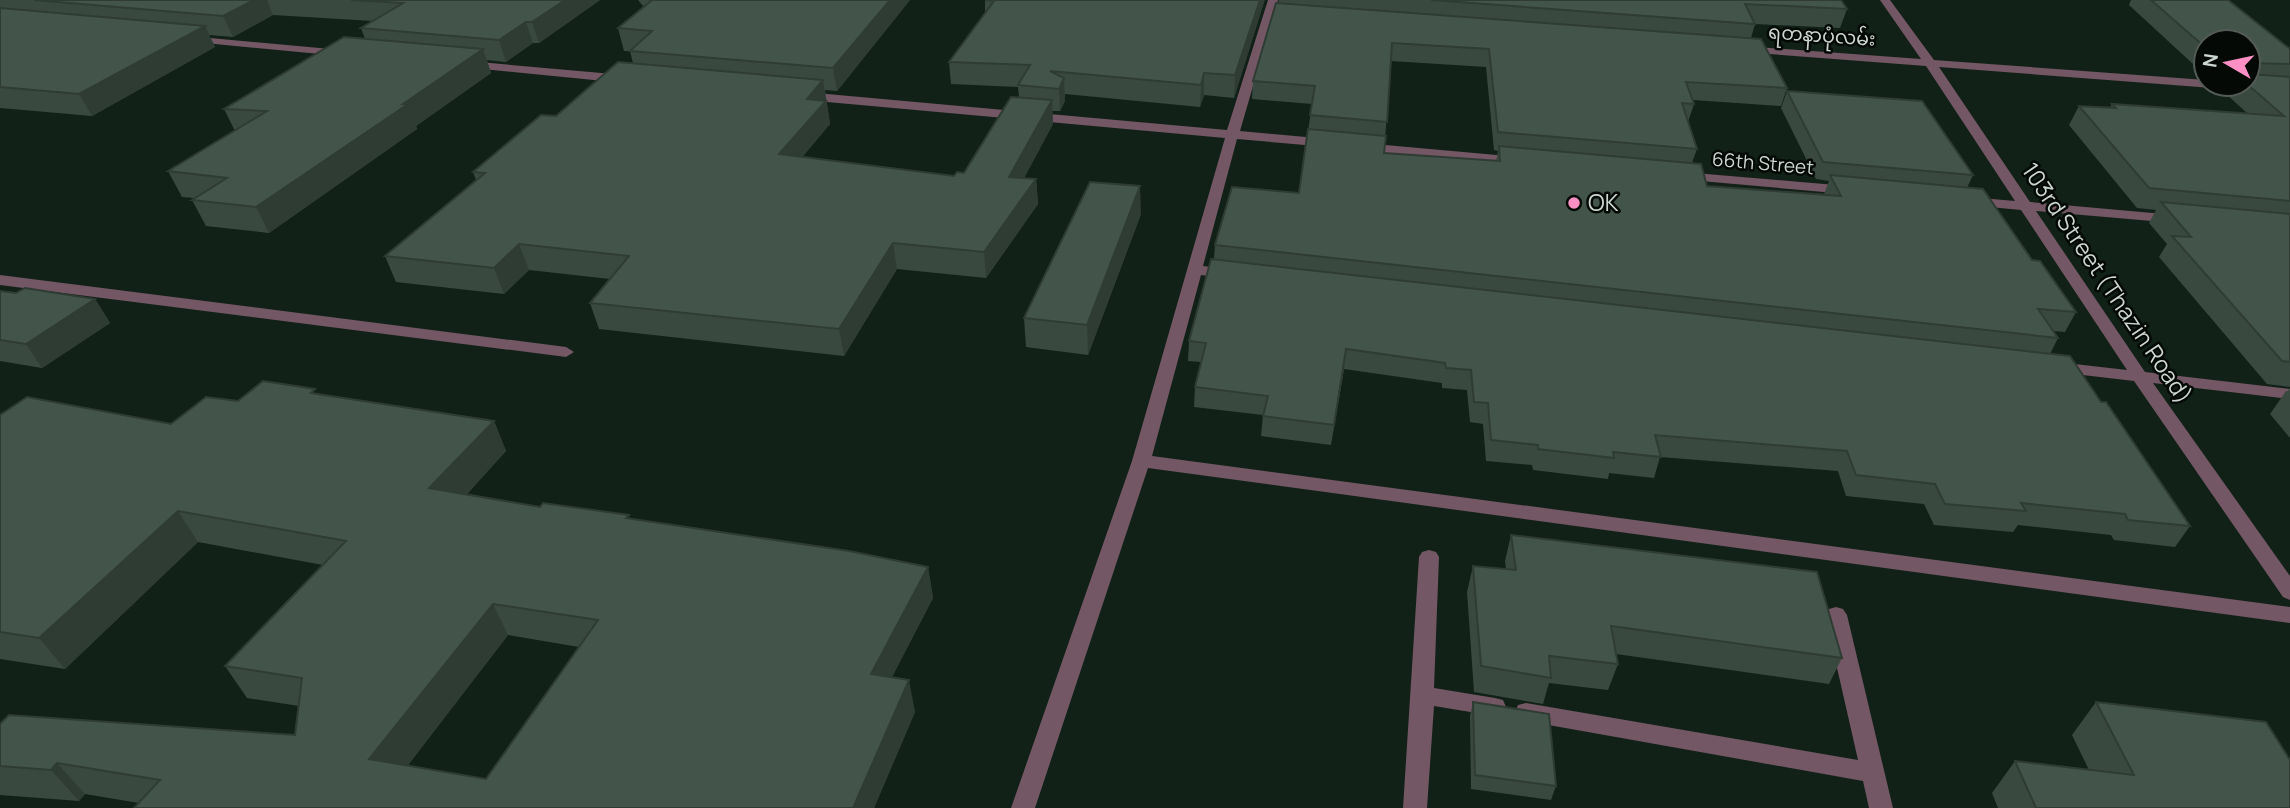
<svg xmlns="http://www.w3.org/2000/svg" width="2290" height="808" font-family="Manrope,'Noto Sans Myanmar',sans-serif">
<style>
.lines{fill:none;stroke-linecap:round;stroke-linejoin:round}
.minor{fill:#745764;fill-rule:evenodd}
.wall{fill:#3a4940;fill-rule:evenodd}
.shaded-wall{fill:#2f3c34}
.building{fill:#43554a;stroke:#2f3c34;stroke-width:2;fill-rule:evenodd}
.poi-dot{fill:#fc8fc3;stroke:#040906;stroke-width:2.5}
.labels{text-anchor:middle;stroke-width:5;stroke-linejoin:round;paint-order:stroke}
.far-street-label{font-size:19px;fill:#ccd6d0;stroke:#040906}
.poi-label{font-size:23px;fill:#ccd6d0;stroke:#040906;text-anchor:start}
.street-label{font-size:23px;fill:#ccd6d0;stroke:#040906}
</style>
<rect width="100%" height="100%" fill="#112118"/>
<g class="lines">
<g class="minor">
<polygon points="1268,0 1278,0 1240,131 1328,139 1335,143 1328,147 1237,139 1203,266 1229,269 1237,274 1229,279 1201,275 1152,456 2290,607 2290,623 1148,468 1035,808 1011,808 1132,461 1225,138 805,100 799,96 805,92 1227,130"/>
<polygon points="1880,0 1890,0 1934,60 2206,80 2206,84 2290,86 2290,94 1939,67 2030,202 2175,215 2182,219 2175,223 2036,211 2145,372 2290,389 2290,399 2153,383 2290,576 2290,600 2283,597 2134,381 2057,372 2049,367 2057,362 2127,370 2021,210 1969,205 1962,201 1969,197 2015,201 1926,66 1743,52 1737,49 1743,46 1921,59"/>
<polygon points="188,36 341,50 347,53 341,56 184,41 184,37"/>
<polygon points="467,61 624,75 630,79 624,83 463,67 461,65"/>
<polygon points="1363,143 1519,157 1526,161 1519,165 1358,150 1356,147"/>
<polygon points="1683,172 1847,186 1854,190 1847,194 1678,179 1678,173"/>
<polygon points="0,275 566,347 574,352 566,357 0,285"/>
<polygon points="1429,550 1436,552 1439,557 1434,688 1495,698 1503,700 1506,707 1503,714 1495,716 1434,706 1427,808 1403,808 1419,557 1422,552"/>
<polygon points="1836,607 1843,609 1847,615 1893,808 1869,808 1863,781 1526,721 1518,719 1515,712 1518,705 1526,703 1858,760 1825,615 1829,609"/>
</g>
</g>
<g class="wall">
<polygon points="0,0 600,0 539,43 533,43 506,62 487,60 491,73 416,126 417,129 269,233 206,226 192,200 194,198 182,197 168,171 235,131 224,109 365,39 361,28 373,21 273,15 233,37 209,35 215,47 92,116 0,108"/>
<polygon points="638,0 910,0 837,91 825,90 830,124 802,157 954,176 964,173 1019,97 1018,87 951,84 949,62 985,13 985,0 1264,2 1234,98 1204,95 1200,107 1065,94 1065,101 1060,111 1052,111 1053,124 1024,178 1036,179 1038,204 986,278 897,269 844,356 599,329 590,303 610,279 529,270 504,294 396,282 385,256 476,180 473,172 633,63 630,51 624,51 618,28 644,7"/>
<path d="M1279,0H1841L1847,9L1840,28L1755,24L1751,38L1787,88L1781,106L1693,100L1694,104L1688,122L1697,149L1692,163L1707,186L1824,194L1829,181L1816,179L1781,108L1787,91L1973,175L1967,188L2032,260L2076,312L2065,332L2053,331L2058,338L2050,354L2101,402L2190,526L2175,547L2114,540L2111,535L2018,525L2013,532L1934,525L1924,504L1846,496L1838,471L1660,457L1654,478L1609,473L1608,479L1533,470L1532,465L1486,461L1483,424L1470,422L1467,390L1442,388V383L1344,369L1331,445L1261,436L1263,415L1194,407L1195,387L1201,362L1188,361L1189,341L1214,259L1215,245L1299,193L1312,104L1252,99L1253,81ZM1391,61L1486,67L1494,150L1498,151L1496,161L1384,153Z"/>
<polygon points="2131,0 2228,0 2290,49 2290,387 2267,384 2159,257 2167,244 2149,223 2156,210 2137,208 2069,125 2079,106 2110,108 2112,104 2248,114 2224,92 2228,84 2248,84 2248,42 2206,42 2206,76 2129,5"/>
<polygon points="1141,214 1088,355 1026,347 1024,318"/>
<polygon points="0,291 95,299 110,323 42,368 0,361"/>
<polygon points="2290,388 2290,438 2270,414 2286,391 2288,391"/>
<path d="M317,394L494,421L506,451L467,494L540,507L630,519L928,567L933,598L892,677L915,712L874,808L139,803L85,794L79,801L0,795V724L295,735L299,706L247,698L225,666L323,565L198,542L65,669L0,659V415L171,424ZM508,635L579,647L486,779L408,765Z"/>
<polygon points="1511,535 1842,658 1829,684 1616,654 1618,664 1608,690 1549,683 1543,704 1474,692 1467,592 1473,566 1506,569 1505,561"/>
<polygon points="1473,702 1556,786 1551,800 1471,789 1470,716"/>
<polygon points="2096,702 2290,808 1998,808 1992,793 2015,761 2089,770 2072,735"/>
</g>
<g class="shaded-wall">
<polygon points="254,0 267,0 273,15 233,37 223,16"/>
<polygon points="565,0 600,0 539,43 532,22"/>
<polygon points="890,0 910,0 837,91 833,68"/>
<polygon points="1260,0 1265,0 1264,2 1234,98 1235,75"/>
<polygon points="526,22 533,43 506,62 499,40"/>
<polygon points="205,26 215,47 92,116 79,94"/>
<polygon points="483,49 491,73 416,126 417,129 269,233 256,207"/>
<polygon points="1204,73 1204,95 1200,107 1201,85"/>
<polygon points="1064,78 1065,101 1060,111 1059,89"/>
<polygon points="823,80 830,124 784,179 779,154 807,99"/>
<polygon points="1052,100 1053,124 1011,202 1009,177"/>
<polygon points="1036,179 1038,204 986,278 984,252"/>
<polygon points="1140,186 1141,214 1088,355 1087,325"/>
<polygon points="893,243 897,269 844,356 839,329"/>
<polygon points="519,244 529,270 504,294 494,268"/>
<polygon points="95,299 110,323 42,368 26,344"/>
<polygon points="1346,349 1344,369 1331,445 1334,425"/>
<polygon points="494,421 506,451 444,518 429,488"/>
<polygon points="178,511 198,542 65,669 39,638"/>
<polygon points="928,567 933,598 877,705 871,674"/>
<polygon points="493,604 508,635 389,790 369,759"/>
<polygon points="909,680 915,712 874,808 853,808"/>
<polygon points="57,763 85,794 79,801 51,770"/>
</g>
<g class="building">
<polygon points="34,0 254,0 223,16"/>
<polygon points="351,0 565,0 532,22 526,22 499,40 361,28 403,3"/>
<polygon points="650,0 890,0 833,68 630,51 652,31 618,28 651,1"/>
<polygon points="985,0 1260,0 1235,75 1204,73 1201,85 1050,71 1064,78 1059,89 1018,85 1030,65 949,62 994,1"/>
<polygon points="1431,0 1841,0 1847,9 1745,4 1755,24"/>
<polygon points="2151,0 2228,0 2290,49 2290,64 2248,63 2248,42 2206,42 2206,48"/>
<polygon points="1276,3 1761,39 1787,88 1686,82 1694,104 1682,103 1697,149 1498,132 1489,49 1392,43 1387,122 1310,115 1315,86 1253,81"/>
<polygon points="0,8 205,26 79,94 0,87"/>
<polygon points="344,37 483,49 403,104 408,104 256,207 192,200 227,178 168,171 267,111 224,109"/>
<polygon points="618,62 823,80 807,99 826,101 779,154 954,176 957,172 964,173 1011,97 1052,100 1009,177 1036,179 984,252 893,243 839,329 590,303 629,256 519,244 494,268 385,256 485,173 473,172 541,115 556,116"/>
<polygon points="2248,74 2290,77 2290,201 2149,188 2079,106 2116,108 2112,104 2284,116 2247,84"/>
<polygon points="1787,91 1922,101 1973,175 1823,162"/>
<polygon points="1308,129 1386,136 1384,153 1500,161 1499,146 1701,164 1707,186 1841,196 1830,175 1983,189 2032,260 2040,261 2076,312 2038,309 2058,338 1215,245 1232,187 1299,193"/>
<polygon points="1090,182 1140,186 1087,325 1024,318"/>
<polygon points="2161,202 2290,214 2290,362 2282,361 2172,236 2191,237"/>
<polygon points="1211,259 2070,356 2101,402 2106,402 2190,526 2128,520 2125,514 2021,503 2026,511 1945,504 1935,484 1856,475 1847,451 1655,435 1661,457 1613,452 1614,458 1538,449 1538,445 1491,440 1488,403 1474,402 1471,370 1446,368 1445,363 1346,349 1334,425 1263,416 1268,396 1195,387 1206,343 1189,341"/>
<polygon points="25,288 95,299 26,344 0,340 0,291 16,293"/>
<path d="M263,381L315,389L311,393L494,421L429,488L540,507L543,503L629,515L626,518L849,551L928,567L871,674L909,680L853,808H134L160,780L57,763L51,770L0,766V724L9,715L295,735L302,678L225,666L346,541L178,511L39,638L0,632V415L27,397L171,424L206,397L238,401ZM493,604L598,620L486,779L369,759Z"/>
<polygon points="1511,535 1817,572 1842,658 1611,626 1618,664 1549,656 1551,678 1481,666 1473,566 1516,570"/>
<polygon points="1473,702 1549,714 1556,786 1475,775"/>
<polygon points="2096,702 2266,722 2290,760 2290,808 2036,808 2015,761 2134,775"/>
</g>
<circle class="poi-dot" cx="1574" cy="203" r="7"/>
<g class="labels">
<g class="far-street-label">
<text transform="translate(1822 35) rotate(4)" y="7">ရတနာပုံလမ်း</text>
<text transform="translate(1763 163) rotate(5)" y="7">66th Street</text>
</g>
<g class="poi-label">
<text x="1588" y="211">OK</text>
</g>
<g class="street-label">
<text transform="translate(2107 283) rotate(56)" y="8">103rd Street (Thazin Road)</text>
</g>
</g>
<g transform="translate(2227 63) rotate(279)"><circle r="33" fill="#040906" stroke="#545b57" stroke-width="2"/>
<path d="M0-5L12 26L0 18L-12 26Z" fill="#fc8fc3"/>
<text y="-10" font-size="19" font-weight="bold" text-anchor="middle" fill="#ccd6d0">N</text>
</g>
</svg>
